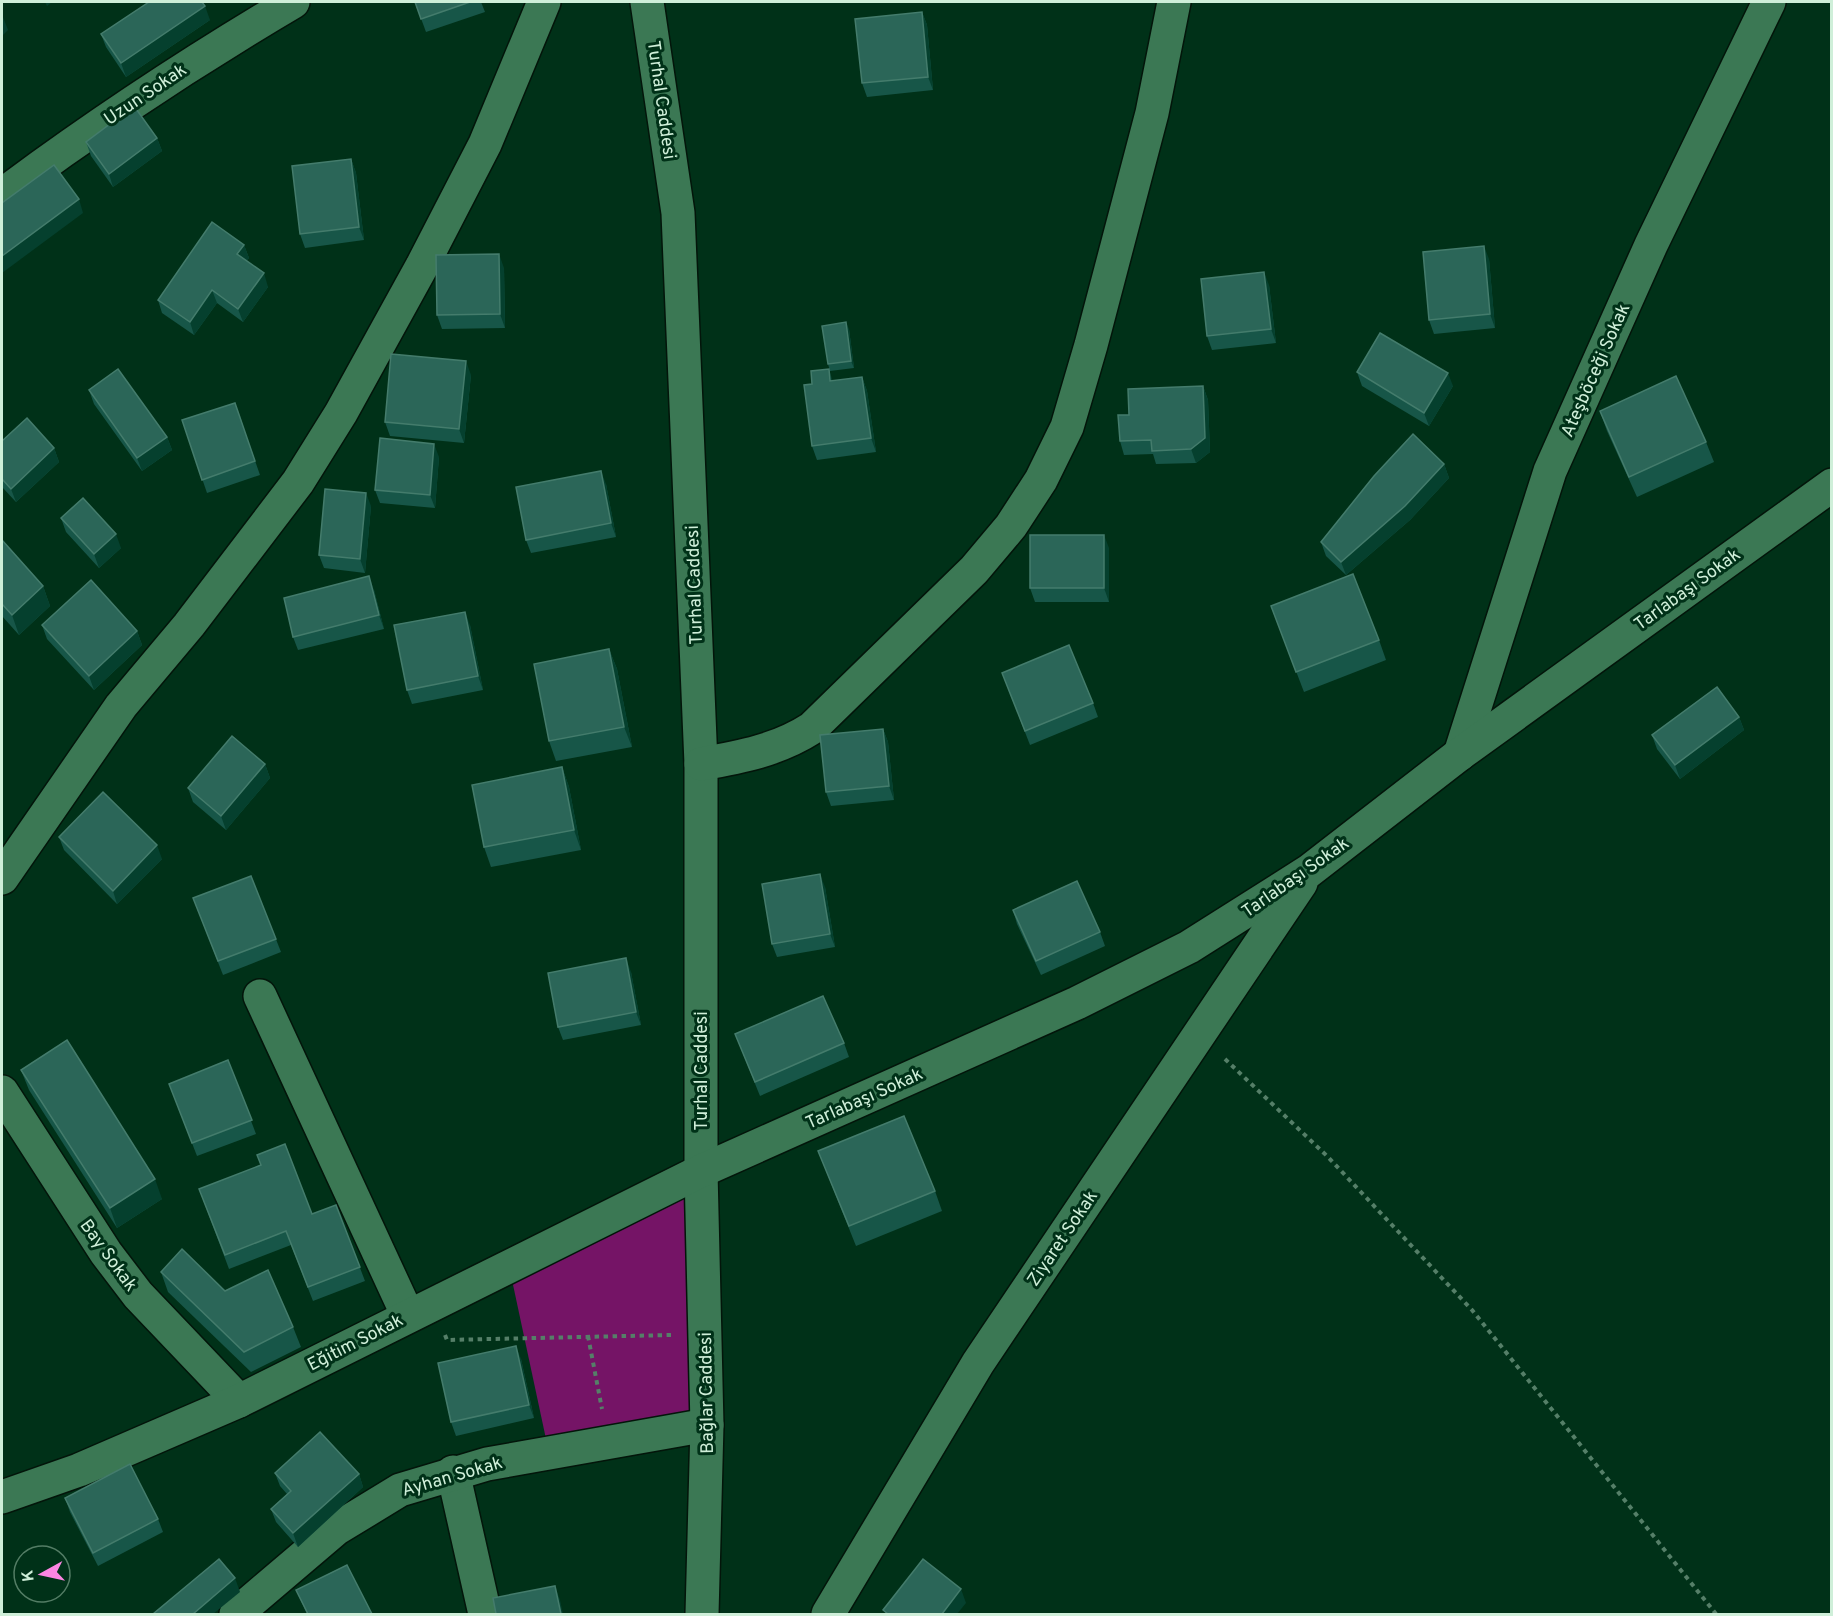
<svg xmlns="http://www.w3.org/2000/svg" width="1833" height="1616" font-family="Overpass,sans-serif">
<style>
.green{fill:#751466}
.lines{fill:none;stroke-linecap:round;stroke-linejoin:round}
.minor-casing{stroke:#03150a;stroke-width:36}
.path{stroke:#557f68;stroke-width:4;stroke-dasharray:4.5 4.5;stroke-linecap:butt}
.minor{stroke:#3b7854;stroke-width:33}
.wall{fill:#175648}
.shaded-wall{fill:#05402e}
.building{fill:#2b6658;stroke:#447c6c;stroke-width:1.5}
.labels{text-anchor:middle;stroke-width:6;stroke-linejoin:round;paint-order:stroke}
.street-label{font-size:18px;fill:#cfefd9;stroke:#003118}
</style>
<rect width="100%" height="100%" fill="#003118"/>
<polygon class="green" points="701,1171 707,1425 549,1453 509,1266"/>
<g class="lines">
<defs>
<g id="minor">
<polyline points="647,2 678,213 701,764 701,1171 707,1425 702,1614"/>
<path d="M2,195C96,125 193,61 293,2"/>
<polyline points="1460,754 1550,471 1651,245 1769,2"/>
<path d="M701,764C741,757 778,750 812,728L974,570L1011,526L1041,480L1067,427L1091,345L1152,113L1174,2"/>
<polyline points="2,878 121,706 189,625 298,482 341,413 422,266 485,144 544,2"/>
<polyline points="260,996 408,1316"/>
<polyline points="2,1092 106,1253 138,1295 239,1401"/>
<polyline points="453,1472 485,1614"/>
<polyline points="2,1497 79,1470 239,1401 701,1171 1077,1003 1189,947 1309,871 1460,754 1832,485"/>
<polyline points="236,1614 336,1529 400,1490 487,1464 707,1425"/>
<polyline points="828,1614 978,1363 1301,883"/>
</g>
</defs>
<use href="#minor" class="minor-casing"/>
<g class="path">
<polyline points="1225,1059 1327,1156 1472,1310 1716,1614"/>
<polyline points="445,1335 447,1340 671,1335"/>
<polyline points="588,1336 602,1409"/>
</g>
<use href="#minor" class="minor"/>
</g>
<g class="wall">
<polygon points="415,2 481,2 485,12 426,32"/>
<polygon points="922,12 927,25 933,90 867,97 862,83"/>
<polygon points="210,20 126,77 106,47 101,34"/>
<polygon points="157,138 162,151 113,187 91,156 86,142"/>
<polygon points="351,159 356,173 364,240 305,248 300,234"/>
<polygon points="244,245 249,258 246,261 268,287 243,322 217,303 194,335 162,313 158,300"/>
<polygon points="1489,259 1495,328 1434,334 1429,320"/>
<polygon points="504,268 505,328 442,329 437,315"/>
<polygon points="1269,285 1276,343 1212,350 1207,336"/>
<polygon points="849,329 854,368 830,371 828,364"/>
<polygon points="1357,372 1453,386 1429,426 1362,386"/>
<polygon points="471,375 464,443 390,436 385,422"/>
<polygon points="862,377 867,391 876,452 817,460 812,446 833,381"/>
<polygon points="1203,386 1208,400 1210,452 1196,463 1156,464 1153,454 1124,455 1120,441 1129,415"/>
<polygon points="89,390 167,437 172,450 142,471 94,404"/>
<polygon points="235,403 260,475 207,493 182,420"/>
<polygon points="1600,411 1706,442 1714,462 1637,497 1607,431"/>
<polygon points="2,441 54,448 59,462 16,502 2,487"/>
<polygon points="439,457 435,508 380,503 375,490"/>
<polygon points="1444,464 1449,478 1410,520 1346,575 1326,556 1321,542"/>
<polygon points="606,484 616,537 531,553 526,540"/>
<polygon points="371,506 365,573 324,568 319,555"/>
<polygon points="61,518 121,548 99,568 66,532"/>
<polygon points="2,540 43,586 50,606 19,635 2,616"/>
<polygon points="1109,548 1109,602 1035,602 1030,588"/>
<polygon points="374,590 384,629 298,650 293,637"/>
<polygon points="1271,606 1379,640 1386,660 1304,692"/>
<polygon points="42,625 137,631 142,645 94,690 47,639"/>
<polygon points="470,625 483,690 412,704 407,690"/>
<polygon points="609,649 617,669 632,747 556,761 549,741"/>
<polygon points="1002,673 1093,703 1098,717 1030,745"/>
<polygon points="1739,717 1744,730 1680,779 1657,749 1652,735"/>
<polygon points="883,729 888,742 894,800 831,806 826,792"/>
<polygon points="265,764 270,778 226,830 193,802 188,788"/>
<polygon points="562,767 569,787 581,850 491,867 484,847"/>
<polygon points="59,837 162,859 117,904 64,850"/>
<polygon points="251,876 281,952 223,975 193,898"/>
<polygon points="825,887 835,947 777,957 772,944"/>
<polygon points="1013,910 1100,932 1105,946 1041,975 1017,924"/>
<polygon points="631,972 641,1025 563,1040 558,1027"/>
<polygon points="735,1034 844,1043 849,1057 760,1096"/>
<polygon points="228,1060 256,1134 197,1156 169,1084"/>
<polygon points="21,1070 162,1199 117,1228 29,1090"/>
<polygon points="818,1151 935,1191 942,1211 856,1246"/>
<polygon points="199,1189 312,1214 336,1205 365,1281 313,1301 291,1245 229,1269"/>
<polygon points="161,1272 225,1291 293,1327 301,1347 251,1372 168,1292"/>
<polygon points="521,1359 534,1418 456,1436 451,1422"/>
<polygon points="275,1473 359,1474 363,1487 298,1547 276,1522 271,1509 287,1494 280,1486"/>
<polygon points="65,1498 158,1519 163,1532 98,1566 70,1512"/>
<polygon points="296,1590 372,1614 307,1614"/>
</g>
<g class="shaded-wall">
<polygon points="45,2 52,2 47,6"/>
<polygon points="205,6 210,20 126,77 121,63"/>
<polygon points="922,12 927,25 933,90 928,77"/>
<polygon points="3,17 8,30 2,36 2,18"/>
<polygon points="157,138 162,151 113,187 109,174"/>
<polygon points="351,159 356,173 364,240 359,227"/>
<polygon points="79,199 83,213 2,273 2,256"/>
<polygon points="244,245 249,258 242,268 237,254"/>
<polygon points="1484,246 1489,259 1495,328 1490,314"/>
<polygon points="499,254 504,268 505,328 500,314"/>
<polygon points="1264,272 1269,285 1276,343 1271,329"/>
<polygon points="264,273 268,287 243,322 238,309"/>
<polygon points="212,290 217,303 194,335 190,322"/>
<polygon points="846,322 849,329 854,368 851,361"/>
<polygon points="466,361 471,375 464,443 459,429"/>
<polygon points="829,369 833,382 830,381"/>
<polygon points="1448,373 1453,386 1429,426 1424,413"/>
<polygon points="862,377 867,391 876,452 871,438"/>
<polygon points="1203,386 1208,400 1210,452 1196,463 1191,449"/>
<polygon points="167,437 172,450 142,471 137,458"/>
<polygon points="434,444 439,457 435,508 430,495"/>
<polygon points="54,448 59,462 16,502 11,489"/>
<polygon points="1444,464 1449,478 1410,520 1346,575 1341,562"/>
<polygon points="601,471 606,484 616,537 611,523"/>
<polygon points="366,493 371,506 365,573 360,559"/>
<polygon points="116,534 121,548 99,568 94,554"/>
<polygon points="1104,535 1109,548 1109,602 1104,588"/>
<polygon points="369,576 374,590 384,629 379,615"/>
<polygon points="43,586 50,606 19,635 12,615"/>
<polygon points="465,612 470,625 483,690 478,676"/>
<polygon points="137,631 142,645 94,690 89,676"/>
<polygon points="609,649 617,669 632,747 624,727"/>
<polygon points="1739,717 1744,730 1680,779 1675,765"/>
<polygon points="883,729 888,742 894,800 889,786"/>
<polygon points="265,764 270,778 226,830 221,816"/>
<polygon points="562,767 569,787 581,850 574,830"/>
<polygon points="157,845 162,859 117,904 113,891"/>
<polygon points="820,874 825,887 835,947 830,934"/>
<polygon points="626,958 631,972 641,1025 636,1012"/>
<polygon points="155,1179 162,1199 117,1228 110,1208"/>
<polygon points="516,1346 521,1359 534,1418 529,1405"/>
<polygon points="359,1474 363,1487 298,1547 293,1533"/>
<polygon points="235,1578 240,1592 213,1614 193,1614"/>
<polygon points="555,1586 560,1600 563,1614 561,1614"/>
<polygon points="961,1589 966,1603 957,1614 942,1614"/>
</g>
<g class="building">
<polygon points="149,2 202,2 205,6 121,63 101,34"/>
<polygon points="415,2 470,2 421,19"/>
<polygon points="922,12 928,77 862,83 855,19"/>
<polygon points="134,106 157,138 109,174 86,142"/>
<polygon points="351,159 359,227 300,234 292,166"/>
<polygon points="54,165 79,199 2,256 2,203"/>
<polygon points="212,222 244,245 237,254 264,273 238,309 212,290 190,322 158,300"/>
<polygon points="1484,246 1490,314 1429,320 1423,252"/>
<polygon points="499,254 500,314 437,315 436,255"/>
<polygon points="1264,272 1271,329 1207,336 1201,279"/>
<polygon points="846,322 851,361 828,364 822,326"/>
<polygon points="1380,333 1448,373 1424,413 1357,372"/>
<polygon points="391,354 466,361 459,429 385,422"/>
<polygon points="118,369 167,437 137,458 89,390"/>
<polygon points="829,369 830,381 862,377 871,438 812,446 804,385 812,384 811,371"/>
<polygon points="1676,376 1706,442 1629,477 1600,411"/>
<polygon points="1203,386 1205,438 1191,449 1152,451 1151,440 1120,441 1118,415 1129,415 1128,389"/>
<polygon points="235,403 255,461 202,480 182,420"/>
<polygon points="27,418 54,448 11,489 2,479 2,441"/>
<polygon points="1413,434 1444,464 1405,506 1341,562 1321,542 1374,476"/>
<polygon points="380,438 434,444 430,495 375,490"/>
<polygon points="601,471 611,523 526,540 516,487"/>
<polygon points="325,489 366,493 360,559 319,555"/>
<polygon points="83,498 116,534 94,554 61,518"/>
<rect x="1030" y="535" width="74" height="53"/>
<polygon points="2,540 43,586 12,615 2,604"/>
<polygon points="1353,574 1379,640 1296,672 1271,606"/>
<polygon points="369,576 379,615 293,637 284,598"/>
<polygon points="91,580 137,631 89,676 42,625"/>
<polygon points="465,612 478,676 407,690 394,625"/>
<polygon points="1069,645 1093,703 1025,731 1002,673"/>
<polygon points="609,649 624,727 549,741 534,664"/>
<polygon points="1717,687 1739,717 1675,765 1652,735"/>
<polygon points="883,729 889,786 826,792 820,735"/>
<polygon points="232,736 265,764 221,816 188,788"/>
<polygon points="562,767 574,830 484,847 472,785"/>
<polygon points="103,792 157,845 113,891 59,837"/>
<polygon points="820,874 830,934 772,944 762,884"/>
<polygon points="251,876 276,939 218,961 193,898"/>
<polygon points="1077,881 1100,932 1036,961 1013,910"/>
<polygon points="626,958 636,1012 558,1027 548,973"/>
<polygon points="823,996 844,1043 755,1082 735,1034"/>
<polygon points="67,1040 155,1179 110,1208 21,1070"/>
<polygon points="228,1060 252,1120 192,1143 169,1084"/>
<polygon points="904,1116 935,1191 849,1226 818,1151"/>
<polygon points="285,1144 312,1214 336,1205 360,1267 308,1287 286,1231 225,1255 199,1189 261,1165 257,1155"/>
<polygon points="182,1249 225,1291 268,1270 293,1327 244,1352 161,1272"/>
<polygon points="516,1346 529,1405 451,1422 438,1363"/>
<polygon points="320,1432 359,1474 293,1533 271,1509 291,1491 275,1473"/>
<polygon points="130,1464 158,1519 93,1553 65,1498"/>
<polygon points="219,1559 235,1578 193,1614 153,1614"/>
<polygon points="923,1559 961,1589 942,1614 888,1614 883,1610"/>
<polygon points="347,1565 372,1614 308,1614 296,1590"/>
<polygon points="555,1586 561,1614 496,1614 493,1598"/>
</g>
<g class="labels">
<g class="street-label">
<text transform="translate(145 94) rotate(-34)" y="6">Uzun Sokak</text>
<text transform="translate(662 100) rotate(82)" y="6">Turhal Caddesi</text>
<text transform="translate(1595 370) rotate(-66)" y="6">Ateşböceği Sokak</text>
<text transform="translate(694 585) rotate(-92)" y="6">Turhal Caddesi</text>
<text transform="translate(1687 589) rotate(-36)" y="6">Tarlabaşı Sokak</text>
<text transform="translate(1295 877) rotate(-35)" y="6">Tarlabaşı Sokak</text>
<text transform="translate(701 1071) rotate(-90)" y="6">Turhal Caddesi</text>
<text transform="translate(864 1098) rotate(-24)" y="6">Tarlabaşı Sokak</text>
<text transform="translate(1062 1238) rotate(-56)" y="6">Ziyaret Sokak</text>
<text transform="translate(109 1255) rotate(54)" y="6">Bay Sokak</text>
<text transform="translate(355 1342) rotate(-27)" y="6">Eğitim Sokak</text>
<text transform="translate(706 1393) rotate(-91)" y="6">Bağlar Caddesi</text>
<text transform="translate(452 1476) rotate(-16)" y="6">Ayhan Sokak</text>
</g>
</g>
<rect width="1833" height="1616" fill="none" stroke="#cfefd9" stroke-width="6"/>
<g transform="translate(42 1574) rotate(262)"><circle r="28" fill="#003118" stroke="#537d65" stroke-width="1.5"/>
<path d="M0-4.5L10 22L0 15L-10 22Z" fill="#fc86e3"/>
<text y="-9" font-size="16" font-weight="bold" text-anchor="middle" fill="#cfefd9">K</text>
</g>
</svg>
